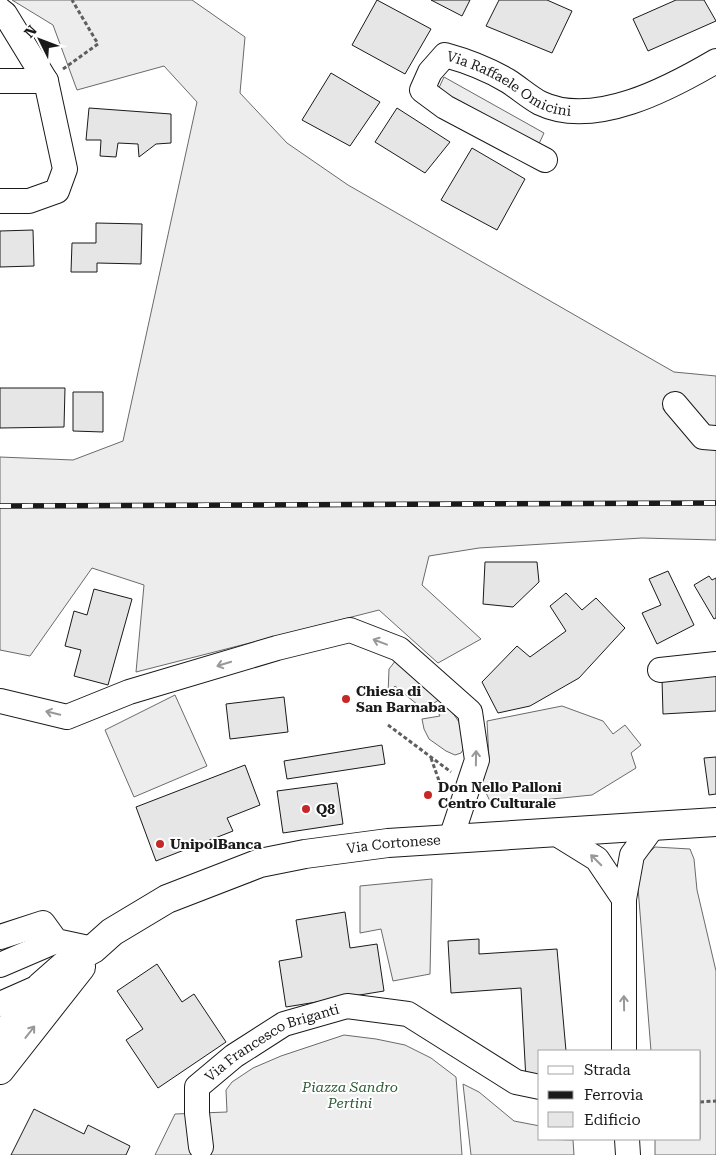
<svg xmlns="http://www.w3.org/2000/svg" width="716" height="1155" font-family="'Roboto Serif',serif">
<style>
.built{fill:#ededed;stroke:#6a6a6a}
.building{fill:#e6e6e6;stroke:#1a1a1a}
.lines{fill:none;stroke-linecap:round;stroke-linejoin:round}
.minor-casing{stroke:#1a1a1a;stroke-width:26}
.major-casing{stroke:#1a1a1a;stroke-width:30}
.path{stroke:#5f5f5f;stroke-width:3;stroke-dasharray:4 2.5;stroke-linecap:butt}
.minor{stroke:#fff;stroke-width:24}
.major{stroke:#fff;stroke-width:28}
.rail-casing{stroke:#1a1a1a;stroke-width:5.5}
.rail{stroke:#fff;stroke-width:4;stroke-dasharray:11;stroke-linecap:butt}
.oneway{stroke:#989898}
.poi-dot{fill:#c62828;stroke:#fff;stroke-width:2}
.labels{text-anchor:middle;stroke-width:4;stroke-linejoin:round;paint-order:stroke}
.street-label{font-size:14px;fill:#1a1a1a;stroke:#fff}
.poi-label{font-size:14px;font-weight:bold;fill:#1a1a1a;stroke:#fff;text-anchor:start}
.park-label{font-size:14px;font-style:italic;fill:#2b5a34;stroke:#fff}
</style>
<rect width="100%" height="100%" fill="#fff"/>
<g class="built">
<polygon points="12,0 192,0 245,37 240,93 287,143 348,185 674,372 716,376 716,540 642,538 479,548 429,556 422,585 481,639 438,663 379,610 136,672 144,585 92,568 30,656 0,650 0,457 73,460 123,441 197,102 164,66 77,90 53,25"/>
<polygon points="444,77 544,133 537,148 437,92"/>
<polygon points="396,660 443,697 424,710 395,686 388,694 389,669"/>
<polygon points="175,695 207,766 134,797 105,730"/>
<polygon points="446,703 459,722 464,748 461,753 455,755 446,751 429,739 424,729 422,719 440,716 437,710"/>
<polygon points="562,706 603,721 613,734 625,725 641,745 631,753 636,768 592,795 492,805 482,785 489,759 487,721"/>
<polygon points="655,847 690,849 694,859 697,890 716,971 716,1155 655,1155 655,1139 700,1139 700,1051 651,1051 637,875 641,860"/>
<polygon points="432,879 430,974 393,981 381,929 360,933 360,886"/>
<polygon points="344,1035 376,1039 405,1045 431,1058 456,1077 462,1155 155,1155 175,1114 227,1112 226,1090 232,1082 253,1068 281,1056"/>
<polygon points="463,1084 479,1092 514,1121 540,1126 540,1139 573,1140 574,1155 471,1155"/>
</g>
<g class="building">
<polygon points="377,0 431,29 405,74 352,45"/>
<polygon points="431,0 470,0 462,16"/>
<polygon points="499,0 547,0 572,11 552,53 486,26"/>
<polygon points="676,0 704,0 716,21 648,51 633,19"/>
<polygon points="331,73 380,102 350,146 302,120"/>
<polygon points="89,108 171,114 171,143 156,144 139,157 138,144 118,143 116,157 100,156 101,140 86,140"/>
<polygon points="397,108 450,142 425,173 375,142"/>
<polygon points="472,148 525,179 497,230 441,200"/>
<polygon points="96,223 142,224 141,264 97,263 97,272 71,272 72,243 96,243"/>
<polygon points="33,230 34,266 0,267 0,231"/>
<polygon points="0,388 65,388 64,427 0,428"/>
<polygon points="73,392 103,392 103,432 73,431"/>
<polygon points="485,562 537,562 539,582 513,607 483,604"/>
<polygon points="668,571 694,625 657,644 642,613 661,605 649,579"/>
<polygon points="709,576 712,580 716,578 716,618 714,619 694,585"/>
<polygon points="94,589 132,599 108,685 74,676 81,650 65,646 74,611 87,615"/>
<polygon points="566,593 582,610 596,598 625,628 579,678 530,706 498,713 482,682 517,646 530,657 566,631 550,606"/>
<polygon points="716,672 716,711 663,714 662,679"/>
<polygon points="284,697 288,732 230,739 226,704"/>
<polygon points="382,745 385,764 287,779 284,761"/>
<polygon points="716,757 716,794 709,795 704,758"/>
<polygon points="245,765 260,805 227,818 233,831 156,861 136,807"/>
<polygon points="337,783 343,824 283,833 277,791"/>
<polygon points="345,912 350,948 377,944 384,991 286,1007 279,961 302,957 296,920"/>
<polygon points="479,939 479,954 557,949 566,1051 540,1051 540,1079 526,1080 521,988 451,993 448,941"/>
<polygon points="157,964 182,1002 194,994 226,1042 158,1088 126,1040 143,1029 117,991"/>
<polygon points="34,1109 84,1134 88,1125 130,1146 126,1155 11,1155"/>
</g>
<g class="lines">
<defs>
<g id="minor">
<polyline points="0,10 5,14 46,81 65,169 57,191 29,201 0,201"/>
<polyline points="0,81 46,81"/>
<path id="s1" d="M545,160L445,107L422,90L430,72L445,55C467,61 488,69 508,81C519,88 529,97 540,103C594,129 670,88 716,61"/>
<polyline points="675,404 703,437 716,438"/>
<polyline points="660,670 716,664"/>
<polyline points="0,701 67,717 129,692 277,648 350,630 399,649 470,712 477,760 451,838"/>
<polyline points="555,833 597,859 624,899"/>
<polyline points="0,937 43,923 56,941 93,949"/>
<polyline points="0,965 56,941"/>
<polyline points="0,1004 41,986"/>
<polyline points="624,1051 624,899 632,855 652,828"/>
<polyline points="627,1139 628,1155"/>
<path id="s2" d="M201,1147L197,1113V1087L234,1056L284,1024L347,1006L408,1014L516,1082L540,1087"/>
</g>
<g id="major">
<path id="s3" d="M0,1042L20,1012L41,986L66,964L93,949L112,932L167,899L260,863L305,854L388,843L716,822"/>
<polyline points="0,1070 81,967"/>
</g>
</defs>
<use href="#minor" class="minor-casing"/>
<use href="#major" class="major-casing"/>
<g class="path">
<polyline points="63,69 98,44 72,0"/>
<polyline points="388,725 451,772"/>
<polyline points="431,758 443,792"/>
<polyline points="700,1102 716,1101"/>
</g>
<use href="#minor" class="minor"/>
<use href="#major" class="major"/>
<defs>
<polyline id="rail" points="0,506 716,503"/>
</defs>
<use href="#rail" class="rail-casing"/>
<use href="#rail" class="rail"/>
</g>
<defs><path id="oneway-shaft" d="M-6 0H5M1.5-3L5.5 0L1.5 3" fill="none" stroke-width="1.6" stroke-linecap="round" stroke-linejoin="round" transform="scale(1.25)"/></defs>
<g class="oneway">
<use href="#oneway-shaft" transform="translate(380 642) rotate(-159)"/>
<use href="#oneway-shaft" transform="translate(224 664) rotate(163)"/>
<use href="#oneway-shaft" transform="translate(53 713) rotate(-167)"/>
<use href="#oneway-shaft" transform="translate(476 758) rotate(-89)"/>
<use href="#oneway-shaft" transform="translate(596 860) rotate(-135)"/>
<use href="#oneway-shaft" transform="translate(624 1003) rotate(-91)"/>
<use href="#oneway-shaft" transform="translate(30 1032) rotate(-52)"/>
</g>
<g class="poi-dot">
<circle cx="346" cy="699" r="5"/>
<circle cx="428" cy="795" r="5"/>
<circle cx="306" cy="809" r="5"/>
<circle cx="160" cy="844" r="5"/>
</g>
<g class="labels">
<g class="street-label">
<text dy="5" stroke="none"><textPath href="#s1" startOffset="255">Via Raffaele Omicini</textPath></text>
<text dy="5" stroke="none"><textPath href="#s3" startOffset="458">Via Cortonese</textPath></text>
<text dy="5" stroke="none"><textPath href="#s2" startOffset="149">Via Francesco Briganti</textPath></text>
</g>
<g class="poi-label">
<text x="356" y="696">Chiesa di<tspan x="356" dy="16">San Barnaba</tspan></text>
<text x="438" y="792">Don Nello Palloni<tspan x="438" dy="16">Centro Culturale</tspan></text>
<text x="316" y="814">Q8</text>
<text x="170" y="849">UnipolBanca</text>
</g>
<g class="park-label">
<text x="350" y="1092">Piazza Sandro<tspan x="350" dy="16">Pertini</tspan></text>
</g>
</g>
<rect x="538" y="1050" width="162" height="90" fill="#ffffff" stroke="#a3a3a3"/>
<rect x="548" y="1066" width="25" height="8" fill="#ffffff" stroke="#a3a3a3"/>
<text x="584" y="1075" font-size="15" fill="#1a1a1a">Strada</text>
<rect x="548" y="1091" width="25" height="8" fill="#1a1a1a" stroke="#a3a3a3"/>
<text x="584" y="1100" font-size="15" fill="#1a1a1a">Ferrovia</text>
<rect x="548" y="1112" width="25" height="15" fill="#e6e6e6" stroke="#a3a3a3"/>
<text x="584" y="1125" font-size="15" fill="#1a1a1a">Edificio</text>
<g transform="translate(40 40) rotate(312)" stroke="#ffffff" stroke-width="4" paint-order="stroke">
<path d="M0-4L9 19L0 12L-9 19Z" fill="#1a1a1a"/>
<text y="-8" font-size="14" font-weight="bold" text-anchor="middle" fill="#1a1a1a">N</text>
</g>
</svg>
